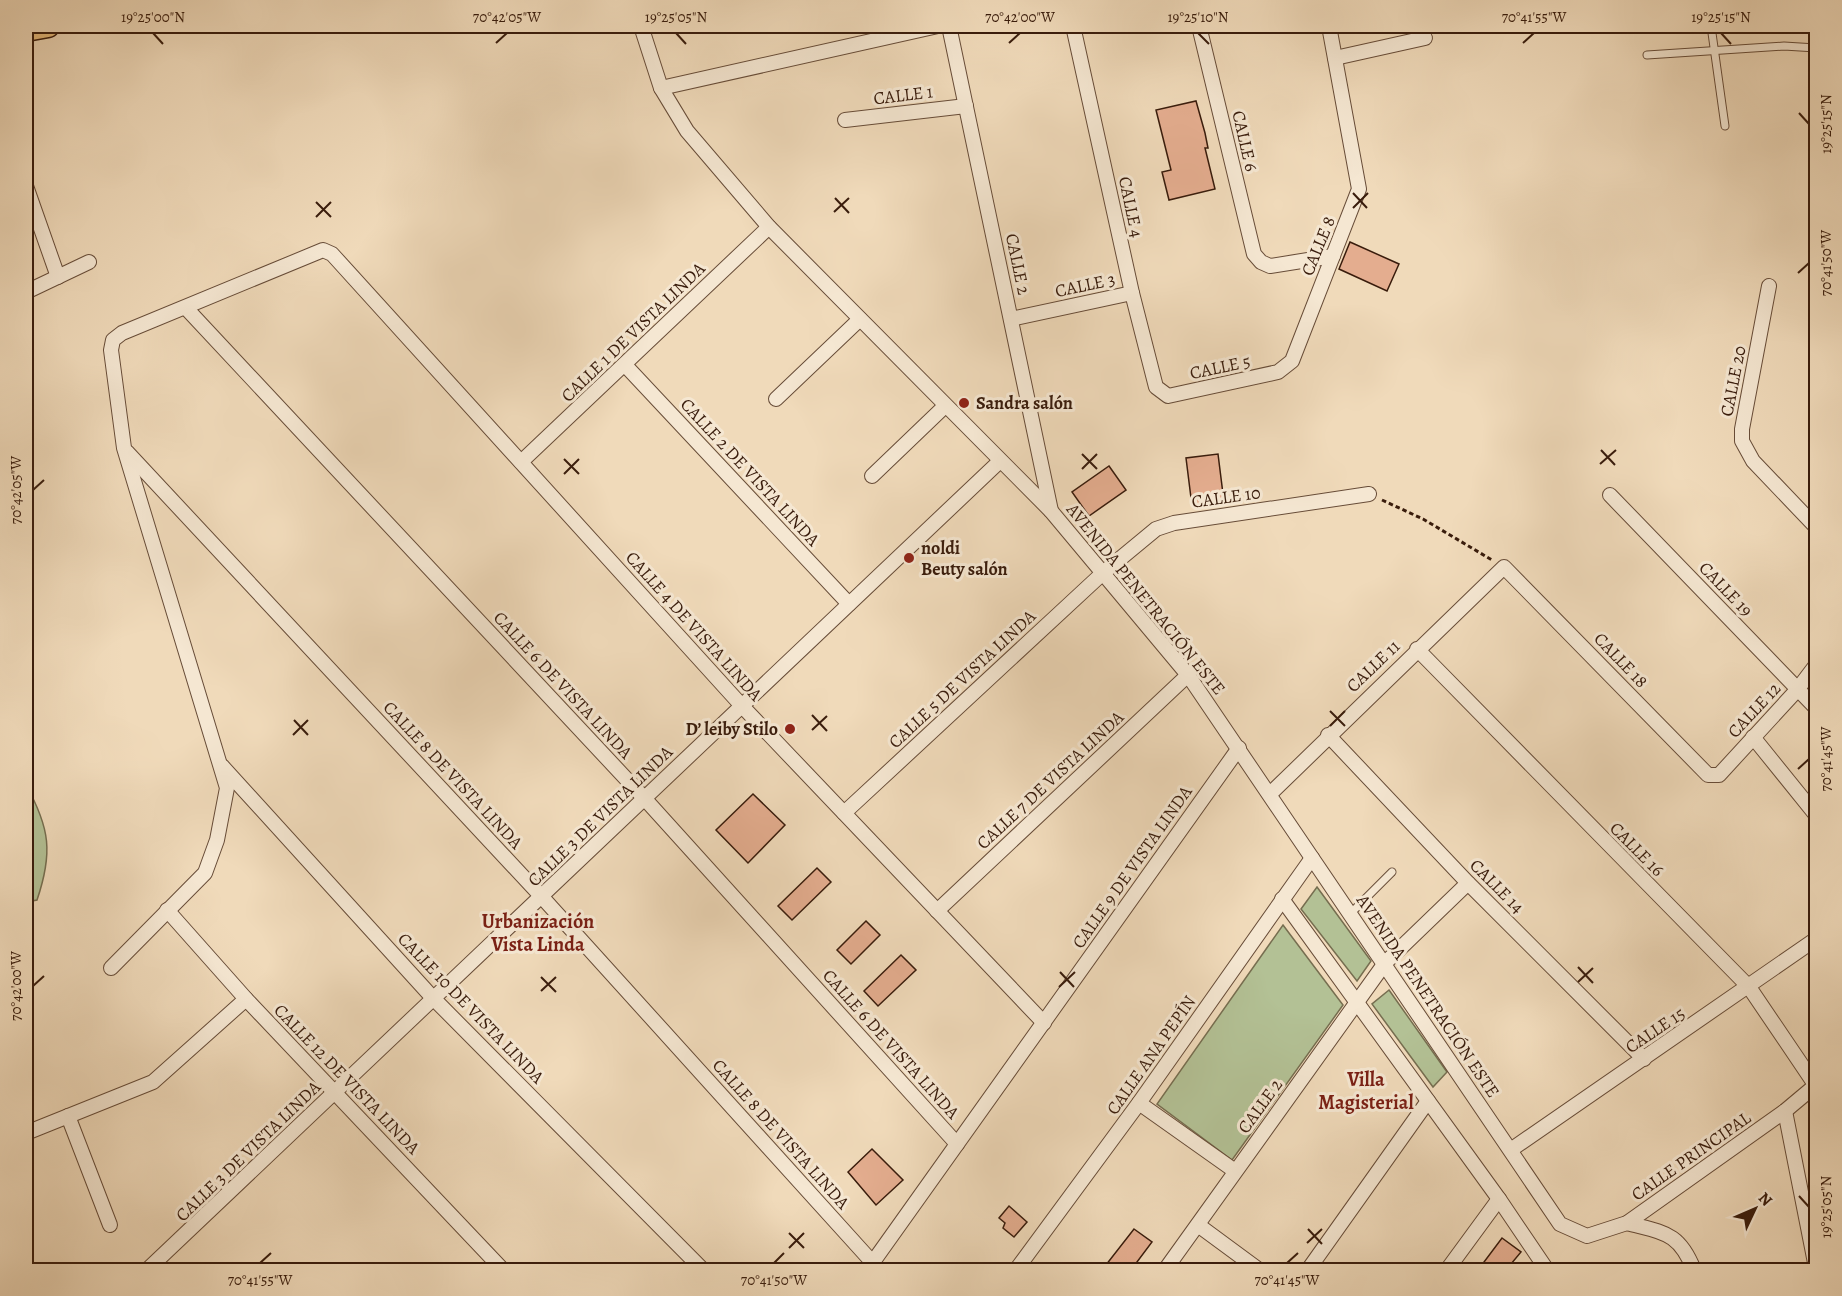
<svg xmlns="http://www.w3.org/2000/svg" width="1842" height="1296" font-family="Alegreya,serif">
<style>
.green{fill:#b3c195;stroke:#766e50;stroke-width:1.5}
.building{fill:#e4ad8f;stroke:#391c0c;stroke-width:1.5}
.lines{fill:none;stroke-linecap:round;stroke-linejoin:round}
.service-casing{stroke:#674c38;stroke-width:9}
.minor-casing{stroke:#674c38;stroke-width:16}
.primary-casing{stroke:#391c0c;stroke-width:25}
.path{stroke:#391c0c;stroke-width:3;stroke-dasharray:4.5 3;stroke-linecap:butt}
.service{stroke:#f5e7d2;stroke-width:7}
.minor{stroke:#f5e7d2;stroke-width:14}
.primary{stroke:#e8bd7d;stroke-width:22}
.ticks{fill:none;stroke:#391c0c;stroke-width:2}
.poi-dot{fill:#8f2418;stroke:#f5e7d2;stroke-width:2}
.labels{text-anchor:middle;stroke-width:6;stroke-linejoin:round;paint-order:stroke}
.street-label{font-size:18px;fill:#391c0c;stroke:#f5e7d2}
.poi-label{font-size:18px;font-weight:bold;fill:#391c0c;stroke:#f5e7d2;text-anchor:start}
.neighbourhood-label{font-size:20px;font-weight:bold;fill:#7a1f14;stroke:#f5e7d2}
.neatline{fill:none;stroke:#391c0c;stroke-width:2}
.ticks-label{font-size:15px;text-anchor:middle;fill:#391c0c}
</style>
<rect width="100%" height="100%" fill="#f0daba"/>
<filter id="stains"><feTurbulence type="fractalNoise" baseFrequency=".00333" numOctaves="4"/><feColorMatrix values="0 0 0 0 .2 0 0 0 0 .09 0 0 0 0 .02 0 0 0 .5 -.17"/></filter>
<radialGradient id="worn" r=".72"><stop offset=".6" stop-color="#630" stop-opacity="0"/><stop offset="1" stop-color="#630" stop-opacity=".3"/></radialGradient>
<g class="green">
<path d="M26,785C50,828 53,853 37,900L26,902Z"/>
<polygon points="1317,887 1371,961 1357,981 1301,909"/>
<polygon points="1283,925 1343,1005 1232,1160 1157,1104"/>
<polygon points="1389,990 1447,1072 1433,1087 1372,1004"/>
</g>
<g class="building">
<polygon points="1196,101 1205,133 1208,148 1205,148 1215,189 1169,200 1162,172 1171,170 1156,110"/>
<polygon points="1350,242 1399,264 1387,291 1339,269"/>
<polygon points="1218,454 1224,502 1192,506 1186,458"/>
<polygon points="1109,466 1126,490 1089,516 1072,492"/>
<polygon points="753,794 785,825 748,863 716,830"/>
<polygon points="817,868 831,882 792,920 778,906"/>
<polygon points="866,921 880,935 851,964 837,950"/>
<polygon points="901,955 916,970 878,1006 864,991"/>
<polygon points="872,1149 903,1180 876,1205 848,1172"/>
<polygon points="1009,1206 1027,1222 1014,1237 1003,1228 1005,1223 999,1218"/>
<polygon points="1134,1229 1152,1242 1131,1270 1102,1270"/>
<polygon points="1502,1238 1521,1252 1506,1270 1478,1270"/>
</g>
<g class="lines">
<defs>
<g id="service">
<polyline points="1711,26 1725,126"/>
<polyline points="1647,55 1784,46 1816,48"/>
<polyline points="1351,913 1392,872"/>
</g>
<g id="minor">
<polyline points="641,26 661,88 687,131 769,227 1051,511 1188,675 1560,1224 1587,1236 1627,1223 1785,1111 1816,1085"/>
<polyline points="949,26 1051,511"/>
<polyline points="1073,26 1132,293 1156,387 1168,396 1278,372 1292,361 1359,189 1329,26"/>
<polyline points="1199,26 1254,254 1261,262 1270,266 1333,256"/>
<polyline points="1335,58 1425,38"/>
<polyline points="661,88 938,26"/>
<polyline points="845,120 966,106"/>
<polyline points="26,186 58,277"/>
<polyline points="1769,286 1742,429 1742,441 1753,461 1816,527"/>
<polyline points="26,292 89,262"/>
<polyline points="186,308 645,799 957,1144"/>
<polyline points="1011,319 1132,293"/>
<polyline points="625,365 849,604"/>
<polyline points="776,399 860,319"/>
<polyline points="127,452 542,897 873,1263"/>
<polyline points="521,462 769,227"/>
<polyline points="872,476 945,406"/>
<polyline points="1610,495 1816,708"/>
<polyline points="1417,649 1749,987 1816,1086"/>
<polyline points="1328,735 1468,883 1644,1059"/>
<polyline points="1753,737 1816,815"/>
<polyline points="222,766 432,997 703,1270"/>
<polyline points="1270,794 1504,567 1708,775 1719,775 1797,690 1816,665"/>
<polyline points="844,813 1104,572 1156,529 1174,523 1369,494"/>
<polyline points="1282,899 1499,1199 1547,1270"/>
<polyline points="167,910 246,999 503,1270"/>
<polyline points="937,911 1188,675"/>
<polyline points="111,968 205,873 217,840 227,788 124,448 111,350 113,340 122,333 323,250 332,254 742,706 1044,1023"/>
<polyline points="1139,1103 1235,1171"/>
<polyline points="1785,1111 1816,1268"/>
<polyline points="68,1116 110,1225"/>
<polyline points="26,1133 153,1082 246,999"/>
<polyline points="1512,1149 1816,939"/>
<path d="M1627,1223C1664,1233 1679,1232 1694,1270"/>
<polyline points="1198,1225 1259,1270"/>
<polyline points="868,1269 1239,748"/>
<polyline points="147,1270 1000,461"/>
<polyline points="1016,1270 1139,1103 1312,858"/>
<polyline points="1165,1270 1385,963 1468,883"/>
<polyline points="1308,1270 1428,1101"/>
<polyline points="1447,1270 1499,1199"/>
</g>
<polyline id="primary" points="26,30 48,26"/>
</defs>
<use href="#service" class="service-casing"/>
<use href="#minor" class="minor-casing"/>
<use href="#primary" class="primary-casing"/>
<polyline class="path" points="1382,500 1423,519 1492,560"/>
<use href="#service" class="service"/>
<use href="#minor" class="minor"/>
<use href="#primary" class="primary"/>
</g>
<path class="ticks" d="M153,33L163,44M676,33L686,44M1198,33L1209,44M1721,33L1731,44M496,43L507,33M1009,43L1020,33M1523,43L1534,33M1799,113L1809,124M1353,193L1367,208M835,198L849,213M316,202L331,217M1353,208L1368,193M834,212L849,198M316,217L331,202M1798,273L1809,263M1601,450L1615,465M1082,454L1097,469M564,459L579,474M1600,464L1616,450M1082,469L1097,454M564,474L579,459M33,490L44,480M1330,711L1345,726M812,715L827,731M294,720L308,735M1330,726L1345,711M812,730L827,716M293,735L308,720M1798,769L1809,759M1578,967L1593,983M1060,972L1074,987M541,977L556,992M1578,982L1593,968M33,986L44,976M1059,987L1075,972M541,991L556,977M1799,1196L1809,1207M1308,1229L1322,1244M789,1233L804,1248M1307,1243L1322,1229M789,1248L804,1233M260,1263L271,1253M774,1263L784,1253M1287,1263L1298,1253"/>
<g class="poi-dot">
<circle cx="964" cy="403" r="6"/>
<circle cx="909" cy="558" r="6"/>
<circle cx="790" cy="729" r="6"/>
</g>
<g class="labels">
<g class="street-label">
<text transform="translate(903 95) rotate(-7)" y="6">CALLE 1</text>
<text transform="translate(1245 141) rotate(77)" y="6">CALLE 6</text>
<text transform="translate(1131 207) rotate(78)" y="6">CALLE 4</text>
<text transform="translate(1318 246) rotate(-68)" y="6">CALLE 8</text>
<text transform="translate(1018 264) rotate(78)" y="6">CALLE 2</text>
<text transform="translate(1085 285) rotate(-12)" y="6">CALLE 3</text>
<text transform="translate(633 332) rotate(-44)" y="6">CALLE 1 DE VISTA LINDA</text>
<text transform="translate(1220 367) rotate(-12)" y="6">CALLE 5</text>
<text transform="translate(1733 381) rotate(-79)" y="6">CALLE 20</text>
<text transform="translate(750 472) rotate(47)" y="6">CALLE 2 DE VISTA LINDA</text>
<text transform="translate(1226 497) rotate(-8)" y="6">CALLE 10</text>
<text transform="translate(1726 589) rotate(46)" y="6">CALLE 19</text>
<text transform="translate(1146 599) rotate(51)" y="6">AVENIDA PENETRACIÓN ESTE</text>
<text transform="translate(694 626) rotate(48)" y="6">CALLE 4 DE VISTA LINDA</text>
<text transform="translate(1621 660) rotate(46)" y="6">CALLE 18</text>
<text transform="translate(1373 666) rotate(-44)" y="6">CALLE 11</text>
<text transform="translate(962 679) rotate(-43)" y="6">CALLE 5 DE VISTA LINDA</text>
<text transform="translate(563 685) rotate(47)" y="6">CALLE 6 DE VISTA LINDA</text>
<text transform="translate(1754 710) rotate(-47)" y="6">CALLE 12</text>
<text transform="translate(453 775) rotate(47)" y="6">CALLE 8 DE VISTA LINDA</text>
<text transform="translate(1050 780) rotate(-43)" y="6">CALLE 7 DE VISTA LINDA</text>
<text transform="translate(600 816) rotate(-44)" y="6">CALLE 3 DE VISTA LINDA</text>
<text transform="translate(1637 849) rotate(45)" y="6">CALLE 16</text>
<text transform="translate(1132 867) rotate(-55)" y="6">CALLE 9 DE VISTA LINDA</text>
<text transform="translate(1497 886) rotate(45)" y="6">CALLE 14</text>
<text transform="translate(1428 996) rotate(56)" y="6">AVENIDA PENETRACIÓN ESTE</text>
<text transform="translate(471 1008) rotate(46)" y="6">CALLE 10 DE VISTA LINDA</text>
<text transform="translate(1655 1030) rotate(-34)" y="6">CALLE 15</text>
<text transform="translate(891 1044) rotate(48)" y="6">CALLE 6 DE VISTA LINDA</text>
<text transform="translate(1151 1055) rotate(-55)" y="6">CALLE ANA PEPÍN</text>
<text transform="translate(347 1079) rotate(46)" y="6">CALLE 12 DE VISTA LINDA</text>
<text transform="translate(1260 1106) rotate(-54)" y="6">CALLE 2</text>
<text transform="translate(781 1134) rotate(48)" y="6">CALLE 8 DE VISTA LINDA</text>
<text transform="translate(248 1151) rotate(-44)" y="6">CALLE 3 DE VISTA LINDA</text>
<text transform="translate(1691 1156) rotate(-35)" y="6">CALLE PRINCIPAL</text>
</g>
<g class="poi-label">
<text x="976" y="409">Sandra salón</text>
<text x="921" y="554">noldi<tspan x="921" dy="21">Beuty salón</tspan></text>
<text x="778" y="735" text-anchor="end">D’ leiby Stilo</text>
</g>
<g class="neighbourhood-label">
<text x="538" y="928">Urbanización<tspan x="538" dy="23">Vista Linda</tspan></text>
<text x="1366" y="1086">Villa<tspan x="1366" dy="23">Magisterial</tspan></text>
</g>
</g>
<rect width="1842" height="1296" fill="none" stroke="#f0daba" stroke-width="66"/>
<g transform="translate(1755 1209) rotate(46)" stroke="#f5e7d2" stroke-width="4.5" paint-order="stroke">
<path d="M0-4.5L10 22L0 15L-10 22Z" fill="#391c0c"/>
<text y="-9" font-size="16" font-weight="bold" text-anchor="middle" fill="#391c0c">N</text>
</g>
<rect x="33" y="33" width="1776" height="1230" class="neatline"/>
<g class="ticks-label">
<text x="153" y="22">19°25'00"N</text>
<text x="507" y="22">70°42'05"W</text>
<text x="676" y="22">19°25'05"N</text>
<text x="1020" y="22">70°42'00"W</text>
<text x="1198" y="22">19°25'10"N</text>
<text x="1534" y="22">70°41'55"W</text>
<text x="1721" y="22">19°25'15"N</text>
<text transform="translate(1826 124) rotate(-90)" y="5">19°25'15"N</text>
<text transform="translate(1826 263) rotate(-90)" y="5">70°41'50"W</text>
<text transform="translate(16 490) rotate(-90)" y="5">70°42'05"W</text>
<text transform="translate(1826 759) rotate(-90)" y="5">70°41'45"W</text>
<text transform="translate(16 986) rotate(-90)" y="5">70°42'00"W</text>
<text transform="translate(1826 1207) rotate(-90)" y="5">19°25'05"N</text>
<text x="260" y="1285">70°41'55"W</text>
<text x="774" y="1285">70°41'50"W</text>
<text x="1287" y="1285">70°41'45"W</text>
</g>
<rect width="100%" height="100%" filter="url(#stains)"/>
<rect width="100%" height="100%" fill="url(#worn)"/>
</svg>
